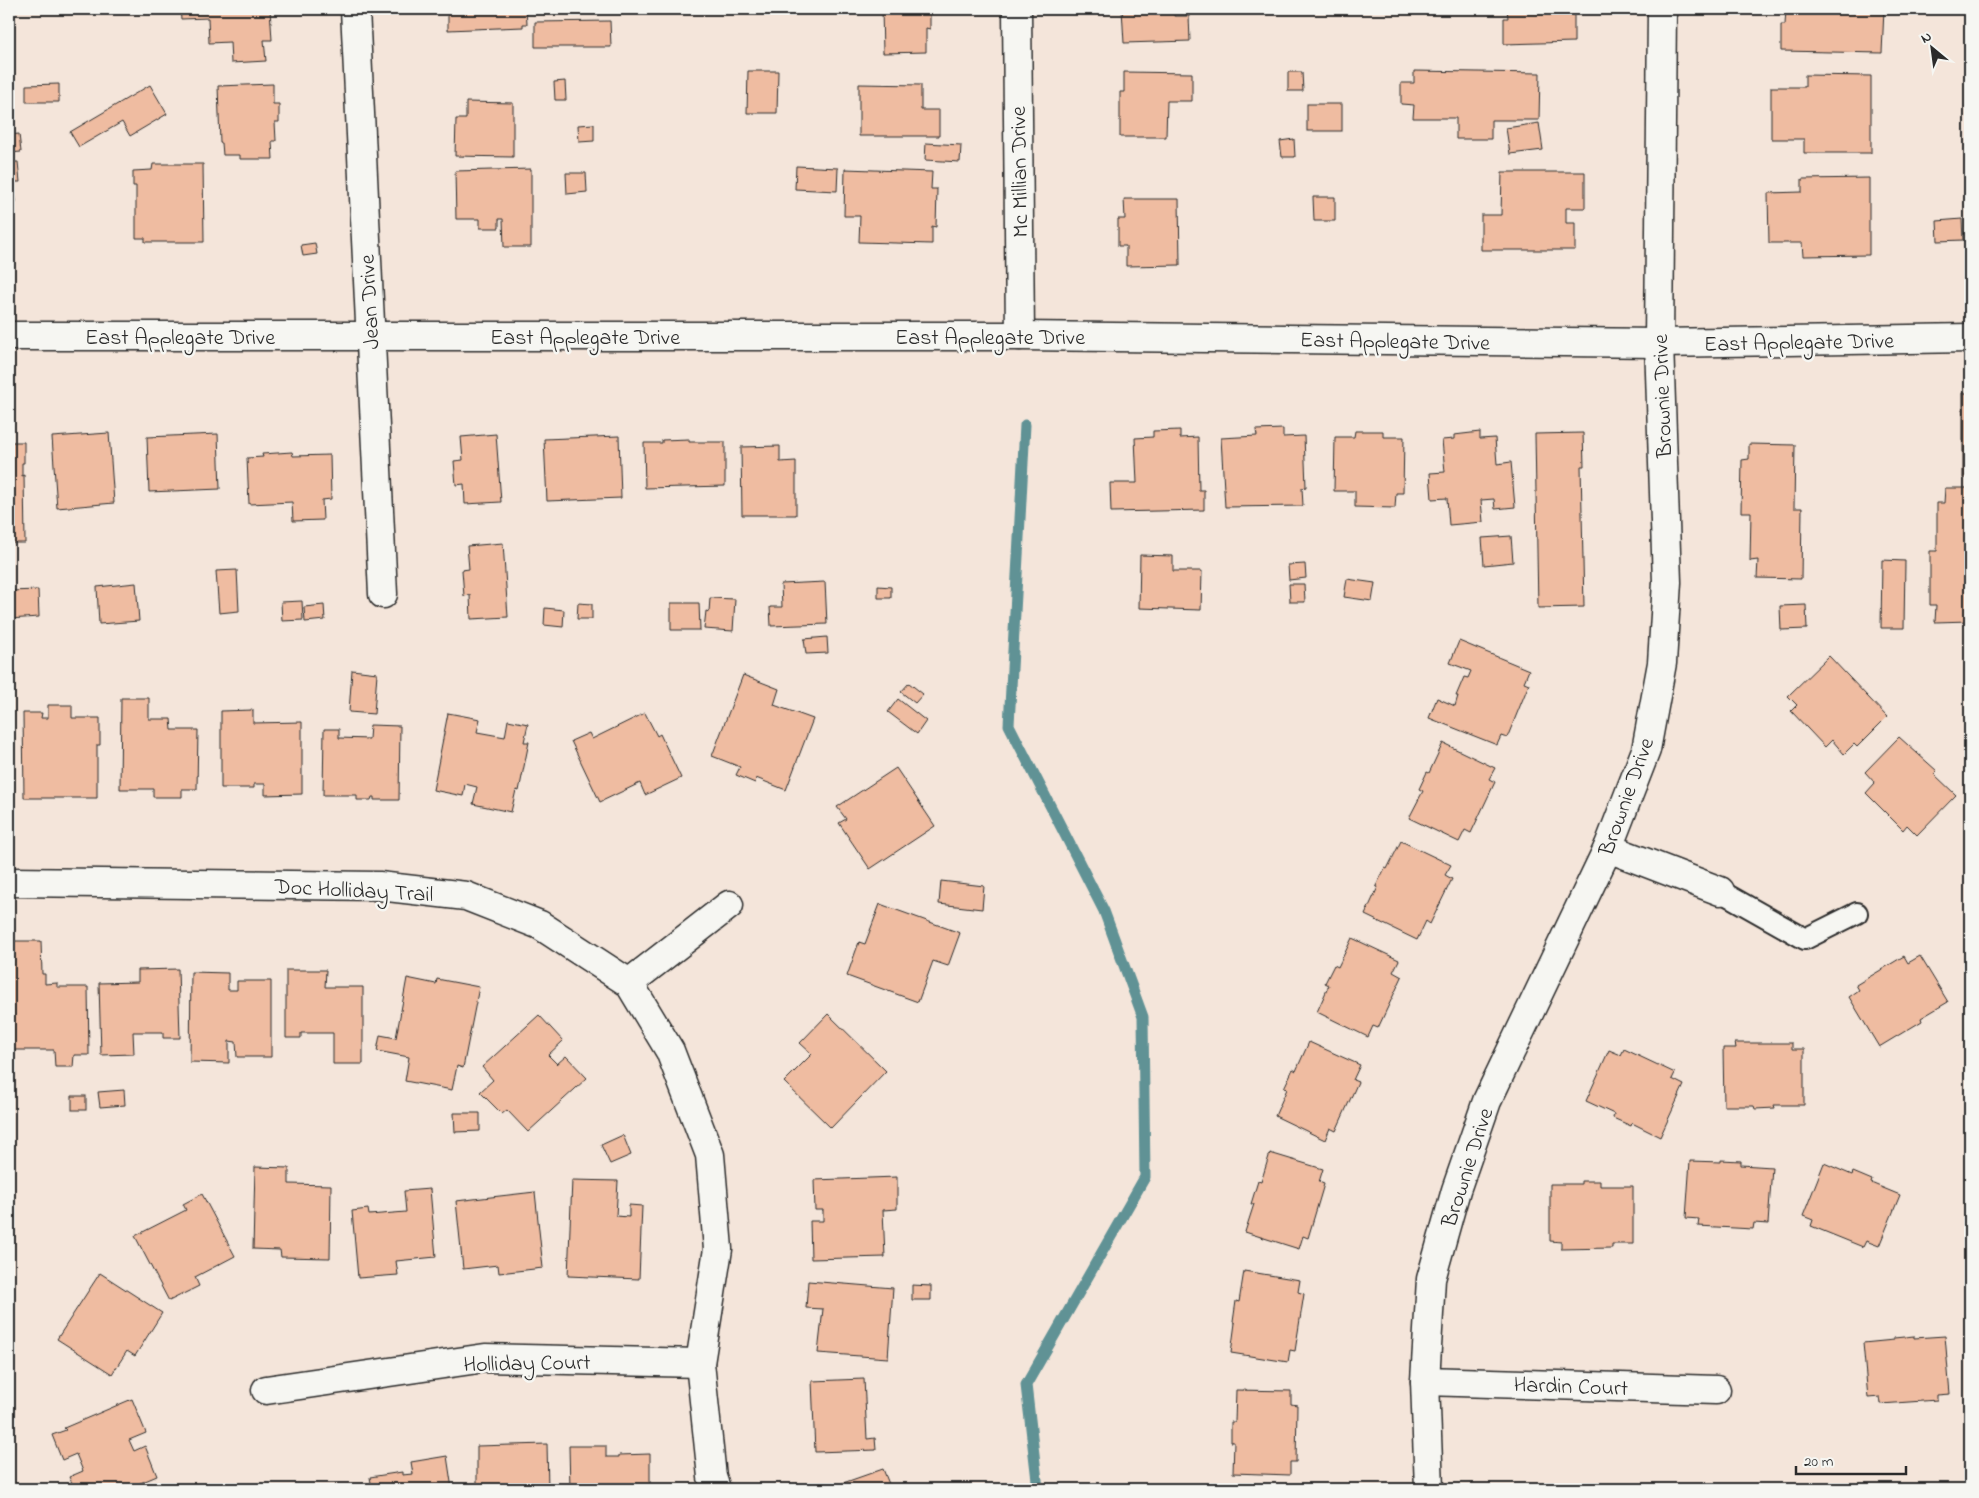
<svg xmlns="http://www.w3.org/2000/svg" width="1979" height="1498" font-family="'Indie Flower',sans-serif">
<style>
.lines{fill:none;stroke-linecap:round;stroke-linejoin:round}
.stream{stroke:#619295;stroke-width:11}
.building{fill:#efbca1;stroke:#2b2b2b}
.service-casing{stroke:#2b2b2b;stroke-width:24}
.minor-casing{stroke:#2b2b2b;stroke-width:31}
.service{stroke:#f6f6f2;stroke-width:20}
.minor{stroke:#f6f6f2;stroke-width:28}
.labels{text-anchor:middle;stroke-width:5;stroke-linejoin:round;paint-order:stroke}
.street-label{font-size:22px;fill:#2b2b2b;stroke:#f6f6f2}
</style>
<rect width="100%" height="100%" fill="#f4e5da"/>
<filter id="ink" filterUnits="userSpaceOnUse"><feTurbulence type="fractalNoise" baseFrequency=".02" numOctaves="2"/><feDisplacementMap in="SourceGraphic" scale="10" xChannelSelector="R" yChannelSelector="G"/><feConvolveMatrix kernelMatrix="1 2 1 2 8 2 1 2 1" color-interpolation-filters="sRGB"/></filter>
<g filter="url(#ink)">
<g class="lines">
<polyline class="stream" points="1025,425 1009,725 1104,911 1143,1017 1145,1177 1026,1385 1038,1489"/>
</g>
<g class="building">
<polygon points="180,9 270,9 272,40 264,40 266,61 231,63 230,42 209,43 208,18 181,19"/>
<polygon points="448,9 523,9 526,10 527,24 523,24 523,27 448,30"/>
<polygon points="882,9 930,9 930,29 926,28 926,52 883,53"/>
<polygon points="1122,9 1174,9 1174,16 1189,16 1190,41 1124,43"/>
<polygon points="1507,9 1574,9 1574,42 1504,44 1504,18 1508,18"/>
<polygon points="1786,9 1884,9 1882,53 1781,51 1781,25 1785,25"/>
<polygon points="610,21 611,47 535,47 535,22"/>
<polygon points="9,60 12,60 13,107 9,108"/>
<polygon points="748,71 778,71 777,113 747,113"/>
<polygon points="1414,71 1540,73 1539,120 1491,120 1491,139 1456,139 1456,118 1413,118 1414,105 1401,104 1401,83 1414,83"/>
<polygon points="1124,72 1192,73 1192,101 1167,101 1166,137 1120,137 1120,92 1124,92"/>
<polygon points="1288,72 1302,72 1303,91 1288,91"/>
<polygon points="1805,75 1871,76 1871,153 1804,153 1804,139 1771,139 1771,87 1805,87"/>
<polygon points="565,81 566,100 555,100 554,82"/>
<polygon points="59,84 59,102 26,102 26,85"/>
<polygon points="273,84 273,104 279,104 279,122 275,122 276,141 272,141 273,159 240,159 240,155 223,155 222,143 220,143 218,86"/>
<polygon points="859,84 921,85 921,110 939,110 939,136 859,136"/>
<polygon points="150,85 167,114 130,136 122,122 79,147 70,132"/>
<polygon points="466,102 513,103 513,157 455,156 456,119 466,119"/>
<rect x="1307" y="104" width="35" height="27"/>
<polygon points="1539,123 1543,150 1510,154 1506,128"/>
<polygon points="594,124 594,141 579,142 578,125"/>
<polygon points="19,134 21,152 9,153 9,135"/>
<polygon points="1294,139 1295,157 1282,157 1280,141"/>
<polygon points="926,143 961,145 960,162 925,160"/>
<polygon points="9,162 18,162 20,182 9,182"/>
<polygon points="153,164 203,164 204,242 145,242 145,238 136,238 136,186 133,186 133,171 152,170"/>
<polygon points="796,166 838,168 837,191 795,189"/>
<polygon points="531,169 531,247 504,247 503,219 499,219 499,228 480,228 480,219 456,219 455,171"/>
<polygon points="845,169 932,172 931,189 937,189 936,227 932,226 932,244 859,242 860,216 844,216"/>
<polygon points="1502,172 1585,172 1585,208 1566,208 1566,223 1575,223 1575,250 1481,250 1481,215 1501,215"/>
<polygon points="566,173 586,173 587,192 567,194"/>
<polygon points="1869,178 1869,255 1803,256 1802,243 1769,243 1768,193 1802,192 1802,179"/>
<polygon points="15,190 16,202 9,203 9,191"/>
<polygon points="1313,197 1335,197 1335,221 1314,221"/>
<polygon points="1124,199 1179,199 1180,265 1126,266 1126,246 1118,246 1118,219 1125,219"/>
<polygon points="1962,219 1963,240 1938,241 1937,221"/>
<polygon points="315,243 317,254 303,256 301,245"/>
<rect x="1963" y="393" width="7" height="85"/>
<polygon points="1283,429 1283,437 1304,436 1306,487 1302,488 1303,506 1225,507 1221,438 1257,436 1256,430"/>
<polygon points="1180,430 1180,438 1198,437 1199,490 1204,490 1204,510 1111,512 1110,483 1137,483 1135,438 1153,437 1153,431"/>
<polygon points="1355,431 1383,431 1383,437 1404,437 1403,493 1396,493 1395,508 1355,507 1355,491 1334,491 1335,437 1354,437"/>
<polygon points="1480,432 1480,439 1495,438 1497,464 1511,462 1515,507 1495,509 1494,499 1481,500 1483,522 1449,525 1447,498 1432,499 1430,473 1445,472 1442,440 1454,439 1454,435"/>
<polygon points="109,433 114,503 57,508 52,437"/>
<polygon points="1583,433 1584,466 1581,466 1584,607 1538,608 1535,434"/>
<polygon points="218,434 220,489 149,492 147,437"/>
<polygon points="496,434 501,502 465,504 464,484 456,485 454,461 463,460 461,437"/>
<polygon points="619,436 621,498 547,501 544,439"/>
<polygon points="689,439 689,442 725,442 725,486 645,488 644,443 662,443 662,440"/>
<polygon points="9,442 24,442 24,463 22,463 22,476 24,475 25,543 9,543"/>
<polygon points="1749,444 1795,445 1794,508 1802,508 1801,579 1757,578 1758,560 1750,561 1751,512 1741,512 1742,460 1749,459"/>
<polygon points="780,446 780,462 796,461 796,515 742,515 741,447"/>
<polygon points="292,452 293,456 330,455 331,499 322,500 323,520 293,521 292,502 249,504 247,458 263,457 262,454"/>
<polygon points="1945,488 1970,488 1970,621 1935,622 1936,605 1930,605 1930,551 1937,551 1937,503 1944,503"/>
<polygon points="1511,536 1513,562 1484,565 1482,538"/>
<polygon points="503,543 508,617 471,619 470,595 464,596 462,570 469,569 467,546"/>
<polygon points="1140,555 1173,556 1173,571 1202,571 1201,610 1139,608"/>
<polygon points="1882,560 1905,561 1904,628 1881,628"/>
<polygon points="1305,564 1306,578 1289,580 1288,565"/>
<polygon points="237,570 239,611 219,613 216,571"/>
<polygon points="1347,579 1375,583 1372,601 1344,597"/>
<polygon points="825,582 827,624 771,626 770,607 782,607 781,584"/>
<polygon points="136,583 139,621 99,624 97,587"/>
<polygon points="1289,584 1304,584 1305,602 1290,602"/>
<polygon points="878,586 891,587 891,598 878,598"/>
<polygon points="38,590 39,617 9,619 9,591"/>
<polygon points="710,598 735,599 733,631 704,629 706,611 709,612"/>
<polygon points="302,601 303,620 282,621 281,602"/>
<polygon points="578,603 592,604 592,619 577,619"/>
<polygon points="671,603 699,603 700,630 671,630"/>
<polygon points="324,605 325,620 305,622 304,607"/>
<polygon points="1806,605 1807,629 1781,630 1780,606"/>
<polygon points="545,608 564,610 563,627 544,625"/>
<polygon points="827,637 828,653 806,654 804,639"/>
<polygon points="1459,641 1529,670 1524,682 1529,684 1507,738 1501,736 1497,745 1429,718 1437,698 1455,706 1458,696 1456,696 1464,677 1468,678 1471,671 1450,663"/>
<polygon points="1829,656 1887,717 1857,747 1854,744 1844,754 1832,740 1825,747 1791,711 1797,705 1788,696"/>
<polygon points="352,670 377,673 374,714 349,712"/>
<polygon points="743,675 779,689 774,705 813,719 786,790 756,778 755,783 736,775 740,767 712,756"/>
<polygon points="909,683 923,694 915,703 901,692"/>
<polygon points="121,698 149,698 149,719 171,719 172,730 198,730 197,789 182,789 182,797 153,797 153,789 120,789"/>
<polygon points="898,699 926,721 917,734 888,712"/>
<polygon points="48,705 72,705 72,718 100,718 100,745 97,745 97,798 24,798 23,713 42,713 41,718 48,718"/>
<polygon points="253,710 253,723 302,722 302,794 265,795 265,784 254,784 254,788 221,788 221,711"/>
<polygon points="448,713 480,719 477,732 505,737 508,720 528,724 524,742 529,742 519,791 516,790 511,812 473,804 477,787 465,784 463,796 433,790"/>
<polygon points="645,713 657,736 660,734 681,778 645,795 640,783 600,802 571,741 589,733 592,739"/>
<polygon points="370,725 400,726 399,800 374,800 374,797 372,797 371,800 357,800 357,795 323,795 324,729 339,729 339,738 369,739"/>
<polygon points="1899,737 1937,771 1934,774 1956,795 1917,835 1907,825 1903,830 1866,793 1875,783 1865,772"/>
<polygon points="1443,743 1495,768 1489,779 1495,782 1471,833 1465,830 1459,842 1409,818 1423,791 1419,789 1427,772 1429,773"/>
<polygon points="896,768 935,826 870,869 839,823 846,819 837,807"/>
<polygon points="1401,841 1451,865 1445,875 1452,879 1430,924 1426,921 1417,940 1365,915 1378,887 1376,886 1385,868 1387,869"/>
<polygon points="941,881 984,886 982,909 939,904"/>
<polygon points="880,904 960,933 948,966 933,961 918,1002 847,976 859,942 865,944"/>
<polygon points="1352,938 1399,960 1393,972 1402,977 1378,1028 1373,1026 1368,1037 1317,1012 1329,985 1325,983 1334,965 1338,967"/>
<polygon points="11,941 41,941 42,974 45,974 45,984 57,983 57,987 88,987 89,1055 74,1055 73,1067 55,1067 54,1050 9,1050"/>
<polygon points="1904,956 1908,963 1920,956 1948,1002 1921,1018 1922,1021 1879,1047 1849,997 1859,990 1856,985"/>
<polygon points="178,969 180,1038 163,1038 163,1032 133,1032 134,1054 101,1055 99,983 138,982 138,970"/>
<polygon points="286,970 326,970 325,987 363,987 363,1064 333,1064 333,1033 301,1033 301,1038 286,1038"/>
<polygon points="191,972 228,973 228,990 237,990 237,981 271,981 271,1057 237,1057 236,1042 229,1041 229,1063 190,1062"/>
<polygon points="407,978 436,984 437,979 479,987 463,1068 457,1066 452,1090 405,1081 409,1057 377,1051 380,1035 396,1038"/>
<polygon points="828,1014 886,1071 831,1128 784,1082 812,1054 800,1043"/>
<polygon points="539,1015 563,1041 548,1055 557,1064 566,1056 587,1078 528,1132 507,1110 502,1114 480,1092 493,1080 482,1067"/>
<polygon points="1309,1042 1360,1065 1353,1080 1358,1082 1336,1131 1330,1128 1325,1140 1275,1116 1287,1089 1284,1088 1293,1069 1296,1071"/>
<polygon points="1735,1043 1792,1043 1792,1049 1804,1049 1804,1105 1774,1105 1775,1108 1755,1109 1754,1106 1724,1106 1723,1048 1736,1048"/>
<polygon points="1624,1049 1675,1073 1672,1079 1684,1085 1660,1137 1632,1123 1631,1126 1613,1118 1614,1114 1586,1101 1609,1050 1621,1055"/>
<polygon points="124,1090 125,1105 100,1107 98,1092"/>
<rect x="72" y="1096" width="14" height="14"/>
<polygon points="454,1113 480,1113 480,1131 455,1132"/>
<polygon points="623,1135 631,1155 610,1164 601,1145"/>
<polygon points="1270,1153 1323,1169 1319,1182 1324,1184 1322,1191 1308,1238 1303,1236 1299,1249 1245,1232 1254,1204 1251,1204 1258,1181 1261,1182"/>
<polygon points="1721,1160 1741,1161 1741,1165 1772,1167 1768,1224 1754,1223 1753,1229 1698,1226 1699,1219 1686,1218 1690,1161 1721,1162"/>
<polygon points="1824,1163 1852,1175 1853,1172 1872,1180 1871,1183 1900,1195 1879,1246 1866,1241 1863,1247 1811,1226 1813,1220 1803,1216"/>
<polygon points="255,1167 289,1168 289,1184 331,1185 330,1258 281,1257 280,1250 253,1249"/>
<polygon points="897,1177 897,1209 883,1210 885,1257 811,1259 810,1221 823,1221 823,1210 815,1210 814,1180"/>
<polygon points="572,1180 618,1181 616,1216 629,1217 629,1205 642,1206 639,1279 568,1276"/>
<polygon points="1581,1181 1600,1181 1600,1186 1633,1186 1633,1244 1612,1244 1612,1248 1561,1249 1561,1242 1550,1241 1550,1184 1581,1184"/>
<polygon points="430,1189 436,1257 396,1261 398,1275 358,1278 352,1211 368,1209 369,1215 406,1212 404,1191"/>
<polygon points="535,1192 543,1268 499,1273 498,1265 463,1269 456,1201"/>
<polygon points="202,1194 235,1256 195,1277 199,1286 169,1301 135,1236 186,1210 183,1204"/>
<polygon points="1244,1271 1300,1280 1298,1292 1304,1294 1295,1351 1290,1350 1288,1362 1231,1353 1235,1323 1233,1322 1236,1301 1239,1302"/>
<polygon points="100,1273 162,1313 135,1356 127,1351 112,1374 57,1339"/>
<polygon points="808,1281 893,1288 888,1358 818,1353 823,1309 806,1308"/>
<polygon points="912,1285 931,1286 931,1300 912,1300"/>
<polygon points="1914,1336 1914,1338 1945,1336 1950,1394 1937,1395 1937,1400 1881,1404 1880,1397 1868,1398 1863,1343 1894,1340 1894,1338"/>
<polygon points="864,1379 867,1439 875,1438 876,1450 815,1452 812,1381"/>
<polygon points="1236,1390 1291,1391 1291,1404 1297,1405 1296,1462 1290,1462 1290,1475 1233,1473 1234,1442 1231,1442 1231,1422 1235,1422"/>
<polygon points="132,1399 146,1433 129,1440 134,1451 145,1446 157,1476 126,1489 75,1489 69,1477 83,1471 76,1454 62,1460 52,1435 66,1430 64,1428"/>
<polygon points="547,1444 548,1489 477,1489 477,1446"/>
<polygon points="569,1446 606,1446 606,1457 619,1457 619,1455 650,1454 650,1489 570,1489"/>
<polygon points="447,1456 452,1489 372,1489 370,1477 402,1472 402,1475 413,1474 411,1462"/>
<polygon points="883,1469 891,1489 826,1489"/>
</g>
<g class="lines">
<defs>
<polyline id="service" points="1720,891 1805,939 1857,913"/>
<g id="minor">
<polyline points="355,9 383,594"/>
<polyline points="1017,9 1020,336"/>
<polyline points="9,336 1020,336 1659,343 1970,338"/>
<polyline points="1608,848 1720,891"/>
<polyline points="9,882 379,886 466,896 540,925 629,983 670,1051 710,1155 718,1249 700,1363 712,1477 716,1489"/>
<polyline points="629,983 729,905"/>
<polyline points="1425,1381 1716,1390"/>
<polyline points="266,1390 485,1358 700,1363"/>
<polyline points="1429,1489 1425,1381 1431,1279 1456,1190 1487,1101 1608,848 1646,750 1662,663 1667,582 1659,343 1662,9"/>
</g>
</defs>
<use href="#service" class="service-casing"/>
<use href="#minor" class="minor-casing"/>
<use href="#service" class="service"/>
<use href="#minor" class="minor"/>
</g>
</g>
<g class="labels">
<g class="street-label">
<text transform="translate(1018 172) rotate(-91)" y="8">Mc Millian Drive</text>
<text transform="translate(368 302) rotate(-93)" y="8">Jean Drive</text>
<text x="180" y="344">East Applegate Drive</text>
<text x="585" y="344">East Applegate Drive</text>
<text x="990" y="344">East Applegate Drive</text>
<text transform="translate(1395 340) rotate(1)" y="8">East Applegate Drive</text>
<text transform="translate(1799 341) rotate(-1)" y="8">East Applegate Drive</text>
<text transform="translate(1661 396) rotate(-92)" y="8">Brownie Drive</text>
<text transform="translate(1625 796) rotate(-70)" y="8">Brownie Drive</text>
<text transform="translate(354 889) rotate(3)" y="8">Doc Holliday Trail</text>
<text transform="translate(1466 1167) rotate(-72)" y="8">Brownie Drive</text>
<text transform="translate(527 1362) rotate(-1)" y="8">Holliday Court</text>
<text transform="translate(1571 1385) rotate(2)" y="8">Hardin Court</text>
</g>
</g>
<rect width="1979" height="1498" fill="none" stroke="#f6f6f2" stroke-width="30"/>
<rect x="15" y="15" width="1949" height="1468" fill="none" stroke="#2b2b2b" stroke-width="2" filter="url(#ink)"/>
<g transform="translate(1932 48) rotate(331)" stroke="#f6f6f2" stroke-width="4" paint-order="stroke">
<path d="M0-4L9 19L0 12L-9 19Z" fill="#2b2b2b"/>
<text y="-8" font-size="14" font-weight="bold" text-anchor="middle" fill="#2b2b2b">N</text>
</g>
<path d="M1796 1466v8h110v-8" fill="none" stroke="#2b2b2b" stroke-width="2.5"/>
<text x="1804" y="1466" font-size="15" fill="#2b2b2b" stroke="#f6f6f2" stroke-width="4" paint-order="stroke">20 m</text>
</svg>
